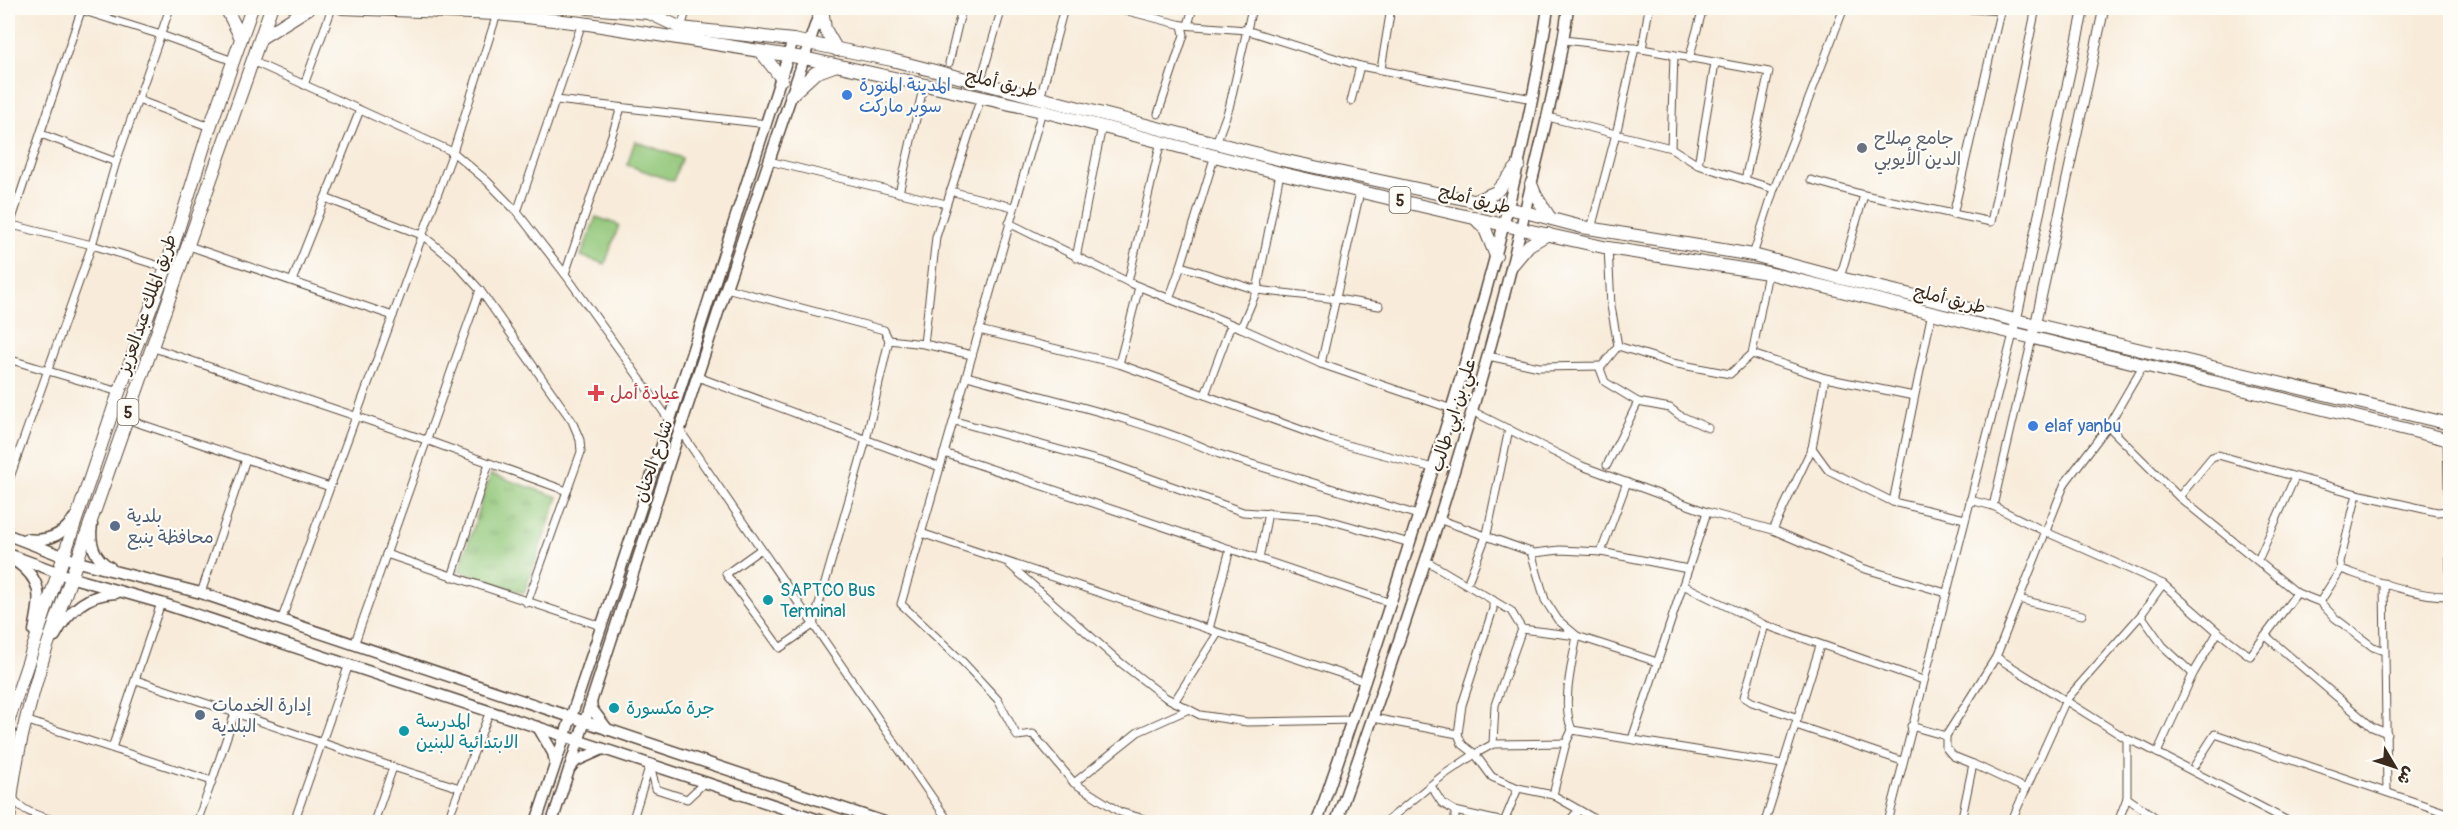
<svg xmlns="http://www.w3.org/2000/svg" width="2458" height="830" font-family="Pangolin,'Playpen Sans Arabic',sans-serif">
<style>
.park{fill:url(#park-tufts);stroke:#66784c;stroke-width:1.5}
.pitch{fill:#92c779;stroke:#66784c;stroke-width:1.5}
.lines{fill:none;stroke-linecap:round;stroke-linejoin:round}
.minor-casing{stroke:#57473a;stroke-width:9}
.tertiary-casing{stroke:#57473a;stroke-width:11}
.secondary-casing{stroke:#57473a;stroke-width:13}
.trunk-casing{stroke:#57473a;stroke-width:14}
.minor{stroke:#fff;stroke-width:7}
.tertiary{stroke:#fff;stroke-width:9}
.secondary{stroke:#fff;stroke-width:10}
.trunk{stroke:#fff;stroke-width:12}
.shop-dot{fill:#3f7fe0;stroke:#fdfcf7;stroke-width:2}
.worship-dot{fill:#6b7280;stroke:#fdfcf7;stroke-width:2}
.health-dot{fill:#e0444e;stroke:#fdfcf7;stroke-width:2}
.service-dot{fill:#5c6f8a;stroke:#fdfcf7;stroke-width:2}
.culture-dot{fill:#0f9aa8;stroke:#fdfcf7;stroke-width:2}
.labels{text-anchor:middle;stroke-width:4.5;stroke-linejoin:round;paint-order:stroke}
.shield{fill:#fdfcf7;stroke:#75695f;stroke-width:1.5}
.shield-label{font-size:16px;font-weight:bold;fill:#3b2a1e}
.street-label{font-size:18px;fill:#3b2a1e;stroke:#fdfcf7}
.shop-label{font-size:18px;fill:#366cbe;stroke:#fdfcf7;text-anchor:start}
.worship-label{font-size:18px;fill:#5b616d;stroke:#fdfcf7;text-anchor:start}
.health-label{font-size:18px;fill:#be3a42;stroke:#fdfcf7;text-anchor:start}
.service-label{font-size:18px;fill:#4e5e75;stroke:#fdfcf7;text-anchor:start}
.culture-label{font-size:18px;fill:#0d838f;stroke:#fdfcf7;text-anchor:start}
</style>
<defs>
<pattern id="park-tufts" width="24" height="20" patternUnits="userSpaceOnUse" patternTransform="scale(1.5)"><rect width="24" height="20" fill="#92c779"/><path d="M3 7l-1-3M5 7V3M7 7l1-3M15 17l-1-3M17 17v-4M19 17l1-3" fill="none" stroke="#78a263"/></pattern>
</defs>
<rect width="100%" height="100%" fill="#fdfcf7"/>
<filter id="ink" filterUnits="userSpaceOnUse"><feTurbulence type="fractalNoise" baseFrequency=".0167" numOctaves="2"/><feDisplacementMap in="SourceGraphic" scale="12" xChannelSelector="R" yChannelSelector="G"/><feConvolveMatrix kernelMatrix="1 2 1 2 8 2 1 2 1" color-interpolation-filters="sRGB"/></filter>
<filter id="wash" filterUnits="userSpaceOnUse"><feTurbulence type="fractalNoise" baseFrequency=".008" numOctaves="4" result="noise"/><feDisplacementMap in="SourceGraphic" scale="24" xChannelSelector="R" yChannelSelector="G"/><feGaussianBlur stdDeviation="1.35" result="paint"/><feColorMatrix in="noise" values="0 0 0 0 0 0 0 0 0 0 0 0 0 0 0 0 0 1.4 0 .05"/><feComposite in="paint" operator="in"/></filter>
<g filter="url(#wash)">
<rect width="100%" height="100%" fill="#f8ebd9"/>
<polygon class="park" points="491,474 558,497 524,593 459,571"/>
<g class="pitch">
<polygon points="635,141 682,158 673,181 627,165"/>
<polygon points="596,217 619,225 605,264 581,256"/>
</g>
</g>
<g filter="url(#ink)">
<g class="lines">
<defs>
<g id="minor">
<polyline points="1116,8 1182,25 1246,30 1360,66 1532,99"/>
<polyline points="1954,8 2001,11"/>
<polyline points="81,10 161,35 233,61"/>
<polyline points="1188,25 1193,8"/>
<polyline points="681,28 687,8"/>
<polyline points="1564,40 1642,49 1769,72 1745,180"/>
<polyline points="1642,49 1649,8"/>
<polyline points="1689,59 1703,8"/>
<polyline points="252,61 453,152 487,181 517,212 565,274 670,421"/>
<polyline points="949,63 962,8"/>
<polyline points="1381,69 1391,8"/>
<polyline points="980,83 1002,8"/>
<polyline points="304,85 332,8"/>
<polyline points="1040,99 1064,8"/>
<polyline points="138,100 210,127"/>
<polyline points="556,100 767,124"/>
<polyline points="1351,101 1360,66"/>
<polyline points="1042,111 901,604 963,662 998,700 1017,736 1033,734 1074,783 1120,812 1155,822"/>
<polyline points="1158,114 1184,35 1182,25"/>
<polyline points="1548,117 1671,148 1698,165 1774,189"/>
<polyline points="41,134 116,162"/>
<polyline points="1216,143 1229,108 1252,8"/>
<polyline points="1671,148 1674,55"/>
<polyline points="769,161 946,204"/>
<polyline points="1698,165 1715,63"/>
<polyline points="1811,180 1864,195 1991,222 2036,8"/>
<polyline points="950,191 1013,207"/>
<polyline points="899,193 924,84"/>
<polyline points="325,198 422,235 452,259 480,290 572,421 580,440 581,452 527,603"/>
<polyline points="517,212 582,23"/>
<polyline points="1953,215 2001,8"/>
<polyline points="1009,223 1128,282 1241,328 1321,364 1452,409"/>
<polyline points="8,224 92,245 166,268"/>
<polyline points="10,225 82,8"/>
<polyline points="1591,229 1618,126 1635,48"/>
<polyline points="186,245 393,316"/>
<polyline points="1608,248 1611,306 1618,346"/>
<polyline points="1753,255 1774,189 1844,8"/>
<polyline points="1076,258 1102,126"/>
<polyline points="1181,266 1257,290 1337,299 1379,306"/>
<polyline points="565,274 621,108"/>
<polyline points="1840,278 1864,195"/>
<polyline points="292,281 360,110"/>
<polyline points="1128,282 1161,141"/>
<polyline points="726,288 884,330 889,340 866,440 813,625 780,648 726,574 761,549"/>
<polyline points="1169,299 1181,266 1215,155"/>
<polyline points="1241,328 1257,290 1280,173"/>
<polyline points="979,330 1119,364 1329,440 1433,468"/>
<polyline points="889,340 924,344 972,355"/>
<polyline points="924,344 936,237 981,97"/>
<polyline points="151,347 426,440 567,491"/>
<polyline points="1752,354 1825,378 1914,396"/>
<polyline points="1488,356 1539,367 1602,366 1618,346 1672,363 1730,374 1752,354 1768,273"/>
<polyline points="8,359 119,392"/>
<polyline points="1119,364 1139,287"/>
<polyline points="1321,364 1360,192"/>
<polyline points="1599,366 1605,382 1638,402 1670,408 1679,415 1708,428"/>
<path d="M967,376C1051,400 1140,418 1219,454L1418,515"/>
<polyline points="698,377 940,467"/>
<polyline points="1825,378 1812,448 1828,470 1893,502 1965,519"/>
<polyline points="1205,395 1229,330 1233,325"/>
<polyline points="1472,411 1582,466 1707,512 1773,530 1862,568 1946,593"/>
<polyline points="126,419 330,487"/>
<polyline points="955,421 1111,464 1243,512 1318,517 1410,543"/>
<polyline points="681,432 949,822"/>
<polyline points="2447,439 2450,571"/>
<polyline points="944,453 1391,603"/>
<polyline points="1607,465 1638,402"/>
<polyline points="8,483 92,245 116,162 170,8"/>
<polyline points="2179,497 2212,457 2218,455 2357,494 2437,512 2449,511"/>
<polyline points="1970,500 1993,506 2046,532 2163,584 2218,632 2250,656 2297,593 2179,497 2108,426"/>
<polyline points="1893,502 1932,312"/>
<polyline points="1993,506 2032,339"/>
<polyline points="1438,519 1534,553 1560,550 1601,552 1688,569"/>
<polyline points="1773,530 1812,448"/>
<polyline points="921,533 1366,682"/>
<path d="M1531,552L1545,600L1558,620L1577,636C1572,663 1561,705 1572,730"/>
<polyline points="1601,552 1627,482"/>
<polyline points="386,554 601,626"/>
<polyline points="2260,556 2295,477"/>
<polyline points="1259,559 1268,513"/>
<polyline points="1425,560 1511,611 1522,629 1577,636 1657,662"/>
<polyline points="1010,565 1121,663 1165,697 1200,715 1247,722 1353,720"/>
<path d="M2341,569C2373,580 2416,597 2450,596"/>
<polyline points="452,577 489,463"/>
<polyline points="1469,579 1487,534 1509,429"/>
<polyline points="2384,583 2387,792"/>
<polyline points="1683,585 1765,625 1923,680"/>
<polyline points="201,593 246,459"/>
<polyline points="2297,593 2320,602 2335,618 2373,647 2384,651"/>
<polyline points="2019,599 2082,615"/>
<polyline points="2320,602 2341,569 2340,562 2357,494"/>
<polyline points="2141,615 2163,646 2193,674"/>
<polyline points="281,621 453,152 497,14"/>
<polyline points="1765,625 1744,697 1752,702 1798,718"/>
<polyline points="1209,629 1230,549"/>
<polyline points="2266,636 2372,727 2387,733"/>
<polyline points="354,645 480,290"/>
<polyline points="1996,657 2127,739 2144,746 2290,822"/>
<polyline points="136,680 235,713 212,781"/>
<polyline points="1174,702 1218,633"/>
<polyline points="235,713 393,767"/>
<polyline points="1373,718 1458,734 1462,744 1475,754 1493,744 1566,743 1572,730 1782,764"/>
<polyline points="25,720 212,781 197,822"/>
<polyline points="1796,725 1902,761"/>
<polyline points="1911,726 1946,736 1996,657 2065,483 2108,426 2144,364"/>
<polyline points="1458,734 1462,705 1493,609 1493,600"/>
<polyline points="1946,736 1946,748 1953,756 1973,764 1961,822"/>
<polyline points="1632,739 1707,512"/>
<polyline points="2127,739 2127,798 2162,822"/>
<polyline points="1493,744 1495,705 1522,629"/>
<polyline points="112,748 161,603"/>
<polyline points="2157,753 2193,674 2218,632"/>
<polyline points="1973,764 2026,789"/>
<polyline points="2195,765 2215,734 2450,814"/>
<polyline points="1074,783 1138,732 1189,709"/>
<polyline points="1431,786 1442,803 1455,811 1504,822"/>
<polyline points="1553,795 1566,743"/>
<path d="M12,796C21,813 43,817 61,822"/>
<polyline points="1455,811 1455,822"/>
<polyline points="1339,814 1352,822"/>
<polyline points="294,822 349,664"/>
<polyline points="374,822 393,767 460,788 490,711"/>
<polyline points="447,822 460,788"/>
<polyline points="632,822 650,764 656,789 687,799 705,782"/>
<polyline points="1386,822 1442,776 1475,754 1492,777 1518,788 1553,795 1600,822"/>
<polyline points="1504,822 1518,788"/>
<polyline points="1568,822 1579,810"/>
<polyline points="1765,822 1820,646"/>
<polyline points="1888,822 2013,334"/>
<polyline points="2011,822 2066,700 2141,615 2163,584"/>
<polyline points="2118,822 2127,798"/>
</g>
<g id="tertiary">
<polyline points="2034,331 2104,8"/>
<polyline points="2013,334 2084,8"/>
</g>
<g id="secondary">
<path d="M92,525C89,542 94,559 110,567"/>
<polyline points="8,535 78,562 201,593 884,822"/>
<path d="M26,539C47,542 63,536 74,518"/>
<polyline points="8,554 73,578 161,603 825,822"/>
<path d="M15,561C45,581 40,599 34,631"/>
<path d="M55,636C68,611 86,594 116,593"/>
<polyline points="591,702 592,709 608,730"/>
<polyline points="538,727 553,753 555,762"/>
<polyline points="570,768 576,761 603,749"/>
<polyline points="536,822 659,454 793,40"/>
<polyline points="552,822 726,288 821,8"/>
<path d="M1317,822C1358,705 1396,587 1433,469C1480,317 1525,165 1548,8"/>
<path d="M1336,822C1410,613 1482,402 1531,185C1545,126 1560,68 1568,8"/>
</g>
<g id="trunk">
<polyline points="226,8 241,38"/>
<polyline points="342,8 497,14 582,23 804,58 1042,111 1280,173 1504,225 1608,248 1768,273 2450,440"/>
<polyline points="588,8 649,13 681,28 793,40 892,60 1282,160 1525,212 1582,227 1753,255 1840,278 2450,424"/>
<polyline points="822,8 825,29 837,50"/>
<polyline points="261,38 309,8"/>
<polyline points="761,52 782,79"/>
<polyline points="791,95 815,73 834,66"/>
<polyline points="1531,184 1536,196 1550,218"/>
<polyline points="1475,201 1496,192 1519,165"/>
<polyline points="1474,217 1485,229 1496,256"/>
<polyline points="1513,264 1529,245 1548,234"/>
<polyline points="8,722 119,392 166,268 210,127 252,8"/>
<path d="M9,822C13,763 27,712 44,655L271,8"/>
</g>
</defs>
<use href="#minor" class="minor-casing"/>
<use href="#tertiary" class="tertiary-casing"/>
<use href="#secondary" class="secondary-casing"/>
<use href="#trunk" class="trunk-casing"/>
<use href="#minor" class="minor"/>
<use href="#tertiary" class="tertiary"/>
<use href="#secondary" class="secondary"/>
<use href="#trunk" class="trunk"/>
</g>
</g>
<g class="shop-dot">
<circle cx="847" cy="95" r="6"/>
<circle cx="2033" cy="426" r="6"/>
</g>
<circle class="worship-dot" cx="1862" cy="148" r="6"/>
<path class="health-dot" d="M593 384h6v6h6v6h-6v6h-6v-6h-6v-6h6z"/>
<g class="service-dot">
<circle cx="115" cy="526" r="6"/>
<circle cx="200" cy="715" r="6"/>
</g>
<g class="culture-dot">
<circle cx="768" cy="600" r="6"/>
<circle cx="614" cy="708" r="6"/>
<circle cx="404" cy="731" r="6"/>
</g>
<g class="labels">
<g class="shield">
<rect x="1389.5" y="187" width="21" height="26" rx="4.5"/>
<rect x="117.5" y="399" width="21" height="26" rx="4.5"/>
</g>
<g class="shield-label">
<text x="1400" y="206">5</text>
<text x="128" y="418">5</text>
</g>
<g class="street-label">
<text transform="translate(1002 83) rotate(13)" y="6">طريق أملج</text>
<text transform="translate(1475 199) rotate(14)" y="6">طريق أملج</text>
<text transform="translate(1950 299) rotate(14)" y="6">طريق أملج</text>
<text transform="translate(147 304) rotate(-71)" y="6">طريق الملك عبدالعزيز</text>
<text transform="translate(1453 415) rotate(-73)" y="6">علي بن ابي طالب</text>
<text transform="translate(653 461) rotate(-71)" y="6">شارع الحنان</text>
</g>
<g class="shop-label">
<text x="859" y="91">المدينة المنورة<tspan x="859" dy="21">سوبر ماركت</tspan></text>
<text x="2045" y="432">elaf yanbu</text>
</g>
<g class="worship-label">
<text x="1874" y="144">جامع صلاح<tspan x="1874" dy="21">الدين الأيوبي</tspan></text>
</g>
<g class="health-label">
<text x="610" y="399">عيادة أمل</text>
</g>
<g class="service-label">
<text x="127" y="522">بلدية<tspan x="127" dy="21">محافظة ينبع</tspan></text>
<text x="212" y="711">إدارة الخدمات<tspan x="212" dy="21">البلدية</tspan></text>
</g>
<g class="culture-label">
<text x="780" y="596">SAPTCO Bus<tspan x="780" dy="21">Terminal</tspan></text>
<text x="626" y="714">جرة مكسورة</text>
<text x="416" y="727">المدرسة<tspan x="416" dy="21">الابتدائية للبنين</tspan></text>
</g>
</g>
<rect width="2458" height="830" fill="none" stroke="#fdfcf7" stroke-width="30"/>
<g transform="translate(2395 767) rotate(129)" stroke="#fdfcf7" stroke-width="4.5" paint-order="stroke">
<path d="M0-4.5L10 22L0 15L-10 22Z" fill="#3b2a1e"/>
<text y="-9" font-size="16" font-weight="bold" text-anchor="middle" fill="#3b2a1e">ش</text>
</g>
</svg>
